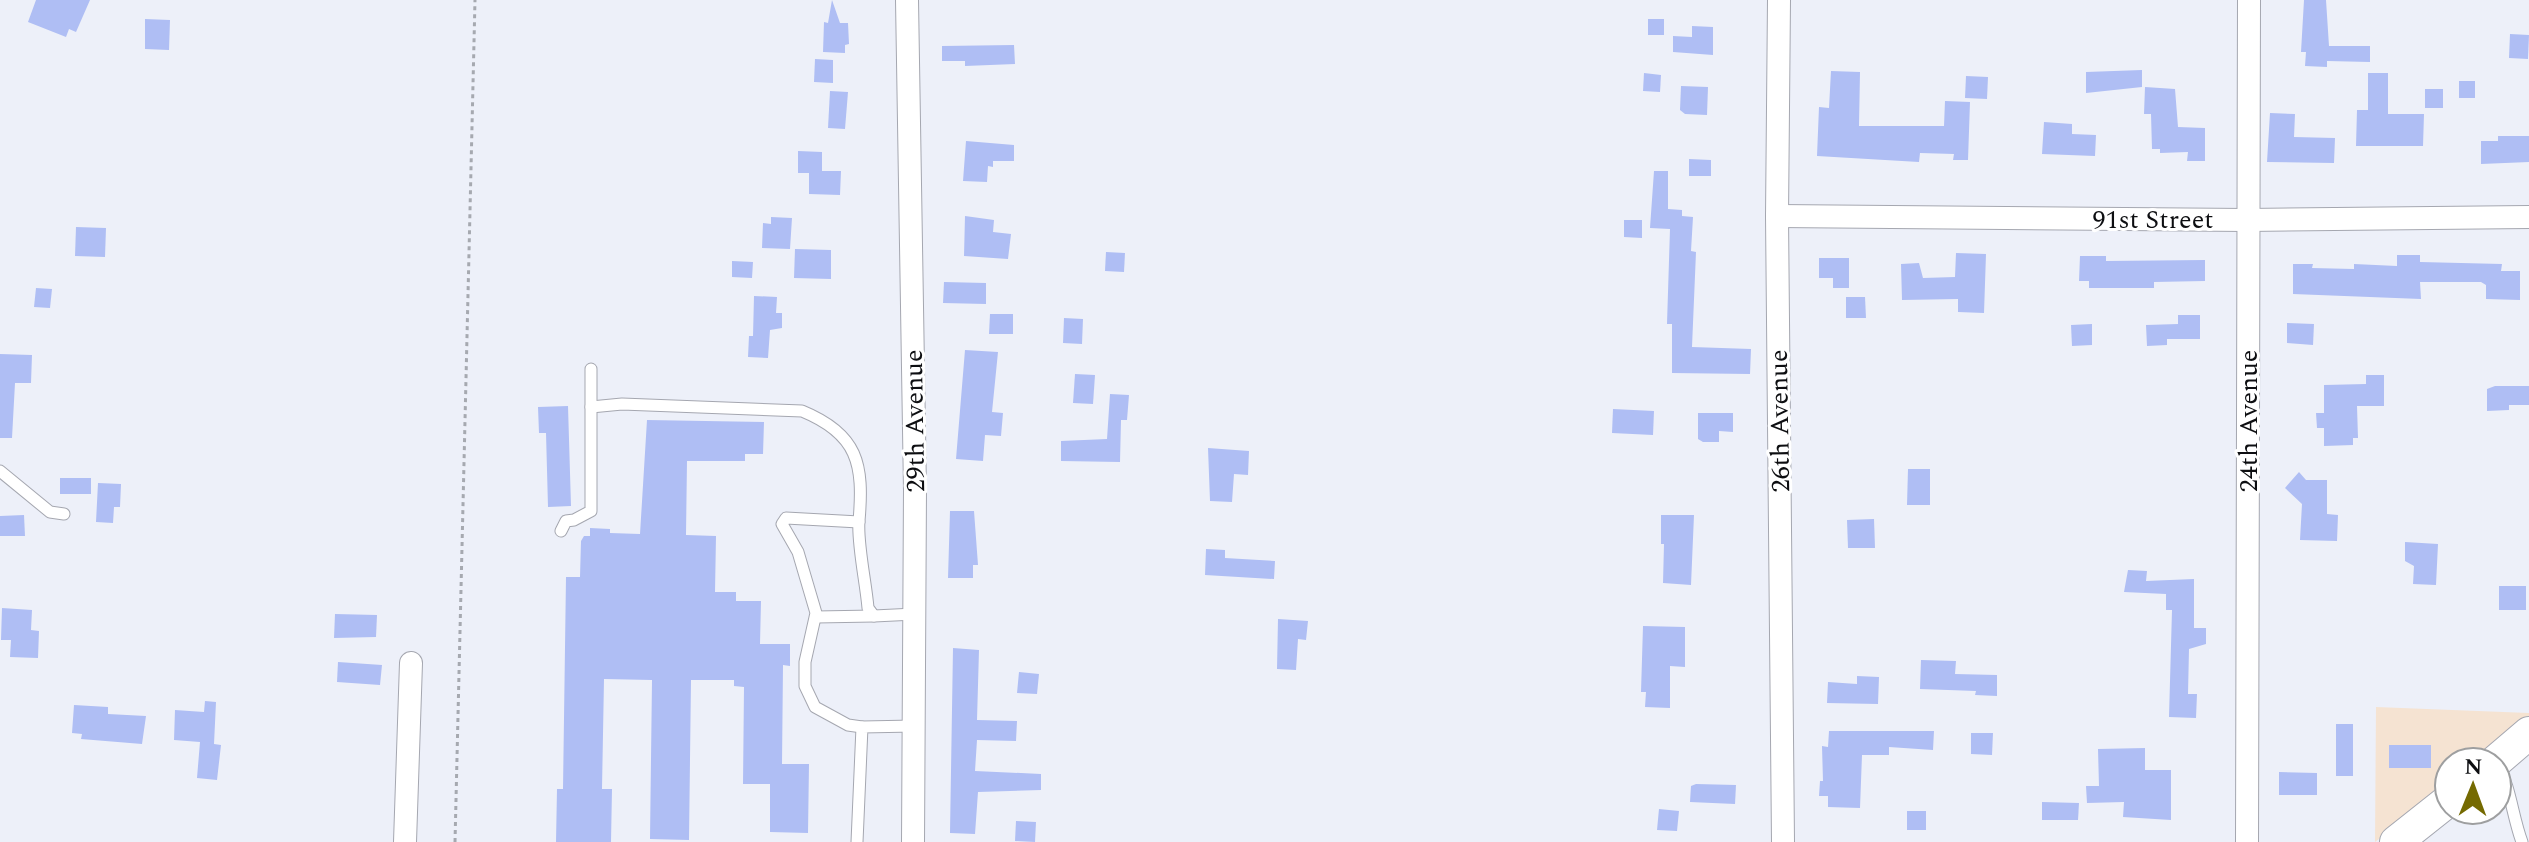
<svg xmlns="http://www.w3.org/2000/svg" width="2529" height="842" font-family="Spectral,serif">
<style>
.commercial{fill:#f5e3d2}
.building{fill:#afbef4}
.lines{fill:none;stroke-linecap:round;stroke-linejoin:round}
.lane-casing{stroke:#a5a7b0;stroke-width:13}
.street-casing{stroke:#a5a7b0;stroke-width:24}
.secondary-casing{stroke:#a5a7b0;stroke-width:34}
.path{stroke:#a6a9b0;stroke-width:3;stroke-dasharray:4 4;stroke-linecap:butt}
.lane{stroke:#fff;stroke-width:11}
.street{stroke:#fff;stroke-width:22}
.secondary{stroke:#fff;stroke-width:32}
.labels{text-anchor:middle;stroke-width:6;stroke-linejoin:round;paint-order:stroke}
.street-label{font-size:26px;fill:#0d0e11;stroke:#fff}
</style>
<rect width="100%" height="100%" fill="#edf0f9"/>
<polygon class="commercial" points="2376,707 2529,713 2529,718 2476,762 2449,762 2449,784 2375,842"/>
<g class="building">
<polygon points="36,0 90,0 76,32 69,29 66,37 28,22"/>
<polygon points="832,0 840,23 848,23 849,44 845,45 845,53 823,52 824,22 828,23"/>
<polygon points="2304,0 2326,0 2329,46 2370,46 2370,62 2327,61 2327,67 2305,66 2306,52 2301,52"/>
<polygon points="145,19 170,20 169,50 145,49"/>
<rect x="1648" y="19" width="16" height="16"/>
<polygon points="1692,26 1713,27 1713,55 1673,52 1673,36 1692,37"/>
<polygon points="2510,34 2529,35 2528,59 2509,58"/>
<polygon points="1014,45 1015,64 965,66 965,61 942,61 942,46"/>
<polygon points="815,59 833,60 833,83 814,82"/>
<polygon points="2142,70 2142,87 2086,93 2086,72"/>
<polygon points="1831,71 1860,72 1859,126 1944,126 1945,101 1970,102 1968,160 1953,160 1954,154 1920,153 1919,162 1817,156 1819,107 1829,108"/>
<polygon points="1644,73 1661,75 1660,92 1643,91"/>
<polygon points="2368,73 2388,73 2388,114 2424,114 2423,146 2356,146 2357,110 2368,110"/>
<polygon points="1966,76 1988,77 1987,99 1965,98"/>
<rect x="2459" y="81" width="16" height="17"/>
<polygon points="1681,86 1708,87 1707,115 1685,114 1680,110"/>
<polygon points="2145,87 2175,89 2178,127 2205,128 2205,161 2187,161 2188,152 2160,153 2160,149 2152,149 2151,114 2144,114"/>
<rect x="2425" y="89" width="18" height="19"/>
<polygon points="830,91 848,92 845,129 828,128"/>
<polygon points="2270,113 2295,114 2294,137 2335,138 2334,163 2267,162"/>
<polygon points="2044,122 2072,124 2072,134 2096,135 2095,156 2042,154"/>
<polygon points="2498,136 2529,136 2529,162 2481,164 2481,141 2498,141"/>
<polygon points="966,141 1014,145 1014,161 993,161 993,167 988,166 987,182 963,181"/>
<polygon points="798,151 822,152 822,171 841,171 840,195 809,194 809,173 798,173"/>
<polygon points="1689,159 1711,160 1711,176 1689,176"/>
<polygon points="1654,171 1668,171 1668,209 1682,210 1682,216 1693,217 1691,251 1696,252 1692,347 1751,349 1750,374 1672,373 1672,324 1667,324 1670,229 1650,228"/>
<polygon points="965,216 994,220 993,232 1011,234 1008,259 964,256"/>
<polygon points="771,217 792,218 790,249 762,248 763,223 771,224"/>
<polygon points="1624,220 1642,220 1642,238 1624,237"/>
<polygon points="76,227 106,228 105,257 75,256"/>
<polygon points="795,249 831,250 831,279 794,278"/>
<polygon points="1106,252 1125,253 1124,272 1105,271"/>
<polygon points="1956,253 1986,254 1984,313 1958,312 1958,299 1902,300 1901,264 1919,263 1923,278 1955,277"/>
<polygon points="2397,255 2420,255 2420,262 2502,264 2501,271 2520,271 2520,300 2486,299 2486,285 2481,282 2420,282 2421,299 2293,294 2293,264 2313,264 2312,268 2354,269 2354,264 2397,266"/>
<polygon points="2080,256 2106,256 2106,261 2205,260 2205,281 2154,282 2154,288 2089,288 2089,281 2079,281"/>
<polygon points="1819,258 1849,258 1849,288 1833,288 1833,278 1819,278"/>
<polygon points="732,261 753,262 752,278 732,277"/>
<polygon points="944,282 986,283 986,304 943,303"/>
<polygon points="36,288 52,289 50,308 34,307"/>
<polygon points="754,296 777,297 776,313 782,313 782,328 770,330 768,358 748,357 749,336 753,336"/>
<polygon points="1846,297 1865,297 1866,318 1846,318"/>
<polygon points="990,314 1013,314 1013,334 989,334"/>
<polygon points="2178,315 2200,315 2200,339 2167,339 2167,345 2147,346 2146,325 2178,324"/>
<polygon points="1064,318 1083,319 1082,344 1063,343"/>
<polygon points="2287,323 2314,324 2313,345 2287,343"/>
<polygon points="2092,324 2092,345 2072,346 2071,325"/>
<polygon points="965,350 998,352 992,412 1003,413 1001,436 985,435 983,461 956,459"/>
<polygon points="0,354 32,355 31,383 15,383 12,438 0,438"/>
<polygon points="1075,374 1095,375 1093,404 1073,403"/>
<polygon points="2366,375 2384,375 2384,406 2357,406 2358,438 2353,438 2353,445 2324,446 2324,428 2317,428 2316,413 2324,413 2324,385 2366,384"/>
<polygon points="2495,386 2529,386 2529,405 2509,405 2509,410 2487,411 2487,389"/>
<polygon points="1110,394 1129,395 1127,420 1121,420 1120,462 1061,461 1061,441 1107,439"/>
<polygon points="568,406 571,506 548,507 546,433 539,433 538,407"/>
<polygon points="1613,409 1654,411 1653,435 1612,433"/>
<polygon points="1698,413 1733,413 1733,432 1719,431 1719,442 1703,442 1698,439"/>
<polygon points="647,420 764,422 763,454 745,454 745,461 687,461 686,535 716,536 715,592 736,592 736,601 761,601 760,644 790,644 790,666 783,665 782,764 809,764 808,833 770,832 770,784 743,784 744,687 734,686 734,680 691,680 689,840 650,839 652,680 604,679 602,789 612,789 611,842 556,842 557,789 563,789 566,577 580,577 581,541 584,536 590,536 590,528 610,529 610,533 640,534"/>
<polygon points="1208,448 1249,451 1248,475 1234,474 1232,502 1210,501"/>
<polygon points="1908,469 1930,469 1930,505 1907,505"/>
<polygon points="2299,472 2306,480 2327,480 2327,514 2338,515 2337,541 2300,540 2302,504 2285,488"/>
<rect x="60" y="478" width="31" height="16"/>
<polygon points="98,483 121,484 120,507 114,507 113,523 96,522"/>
<polygon points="950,511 974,511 978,565 973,565 973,578 948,578"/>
<polygon points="24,515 25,536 0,536 0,516"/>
<polygon points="1661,515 1694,515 1691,585 1663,583 1664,544 1661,544"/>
<polygon points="1874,519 1875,548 1848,548 1847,520"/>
<polygon points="2405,542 2438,544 2436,585 2413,584 2414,566 2405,561"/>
<polygon points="1206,549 1225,550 1225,558 1275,561 1274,579 1205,575"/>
<polygon points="2128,570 2147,571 2146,581 2194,579 2194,628 2206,628 2206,644 2189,649 2188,694 2197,694 2196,718 2169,717 2172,610 2166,610 2166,594 2124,592"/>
<rect x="2499" y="586" width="27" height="24"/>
<polygon points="2,608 32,610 31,630 39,631 38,658 10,657 11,640 1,640"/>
<polygon points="335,614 377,615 376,637 334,638"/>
<polygon points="1278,619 1308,621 1306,640 1298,639 1296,670 1277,669"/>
<polygon points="1643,626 1685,627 1685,667 1670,666 1670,708 1645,707 1646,692 1641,692"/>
<polygon points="953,648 979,650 977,720 1017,721 1016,741 977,740 975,771 1041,774 1041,790 978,792 975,834 950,833"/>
<polygon points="1921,660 1956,661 1955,674 1997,675 1997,696 1975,695 1976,691 1920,689"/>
<polygon points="338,662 382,665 380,685 337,682"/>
<polygon points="1019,672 1039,674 1037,694 1017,693"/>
<polygon points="1857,676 1879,677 1878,704 1827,703 1828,682 1857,684"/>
<polygon points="205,701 216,702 214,744 221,745 217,780 197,778 200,742 174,740 175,710 204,712"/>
<polygon points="74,705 108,707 108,714 146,716 142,744 81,739 82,734 72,733"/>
<rect x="2336" y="724" width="17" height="52"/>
<polygon points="1829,731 1934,731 1933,750 1889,747 1889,755 1862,755 1860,808 1828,807 1828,796 1819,796 1820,781 1823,781 1822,746 1828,747"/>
<polygon points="1971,733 1993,733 1992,755 1971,754"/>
<rect x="2389" y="745" width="42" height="23"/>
<polygon points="2145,748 2145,770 2171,770 2171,820 2123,817 2124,802 2087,803 2086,786 2099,786 2098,749"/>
<polygon points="2279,772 2317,773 2317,795 2279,795"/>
<polygon points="1696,784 1736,785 1735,804 1690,802 1691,786"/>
<polygon points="2042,802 2079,803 2078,820 2042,820"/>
<polygon points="1659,809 1679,811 1677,831 1657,830"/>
<rect x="1907" y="811" width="19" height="19"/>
<polygon points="1016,821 1036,822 1035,842 1015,841"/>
</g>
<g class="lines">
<defs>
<g id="lane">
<path d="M591,407L622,404L802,411C858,434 864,464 859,521C857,543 866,583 868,608L874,616L915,614"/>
<polyline points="0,471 50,512 64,514"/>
<polyline points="859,522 786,518 782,524 798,552 816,613 805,662 805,686 815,707 848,725 862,727"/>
<polyline points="561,531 566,521 574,520 591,511 591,369"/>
<polyline points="816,617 874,616"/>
<path d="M2497,763C2511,788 2512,815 2522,842"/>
<polyline points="857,842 862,727 914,726"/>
</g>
<g id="street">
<polyline points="907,0 915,490 913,842"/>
<polyline points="1779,0 1777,216 1783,842"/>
<polyline points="1777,216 2247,220 2529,217"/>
<polyline points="405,842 411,663"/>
<polyline points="2247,842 2249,0"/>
</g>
<g id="secondary">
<polyline points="2495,762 2529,733"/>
<polyline points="2396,842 2449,800"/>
</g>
</defs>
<use href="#lane" class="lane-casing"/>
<use href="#street" class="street-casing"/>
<use href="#secondary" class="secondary-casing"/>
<polyline class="path" points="455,842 475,0"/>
<use href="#lane" class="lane"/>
<use href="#street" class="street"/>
<use href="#secondary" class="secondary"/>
</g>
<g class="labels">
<g class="street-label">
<text x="2153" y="228">91st Street</text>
<text transform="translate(914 421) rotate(-91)" y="9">29th Avenue</text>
<text transform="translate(1779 421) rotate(-91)" y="9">26th Avenue</text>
<text transform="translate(2248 421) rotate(-90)" y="9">24th Avenue</text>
</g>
</g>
<g transform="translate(2473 786) rotate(1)"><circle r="38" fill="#ffffff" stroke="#9e9fa0" stroke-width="2"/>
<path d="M0-6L14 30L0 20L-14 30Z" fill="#756a01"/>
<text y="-12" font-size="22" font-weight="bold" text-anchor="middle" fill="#0d0e11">N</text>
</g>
</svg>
